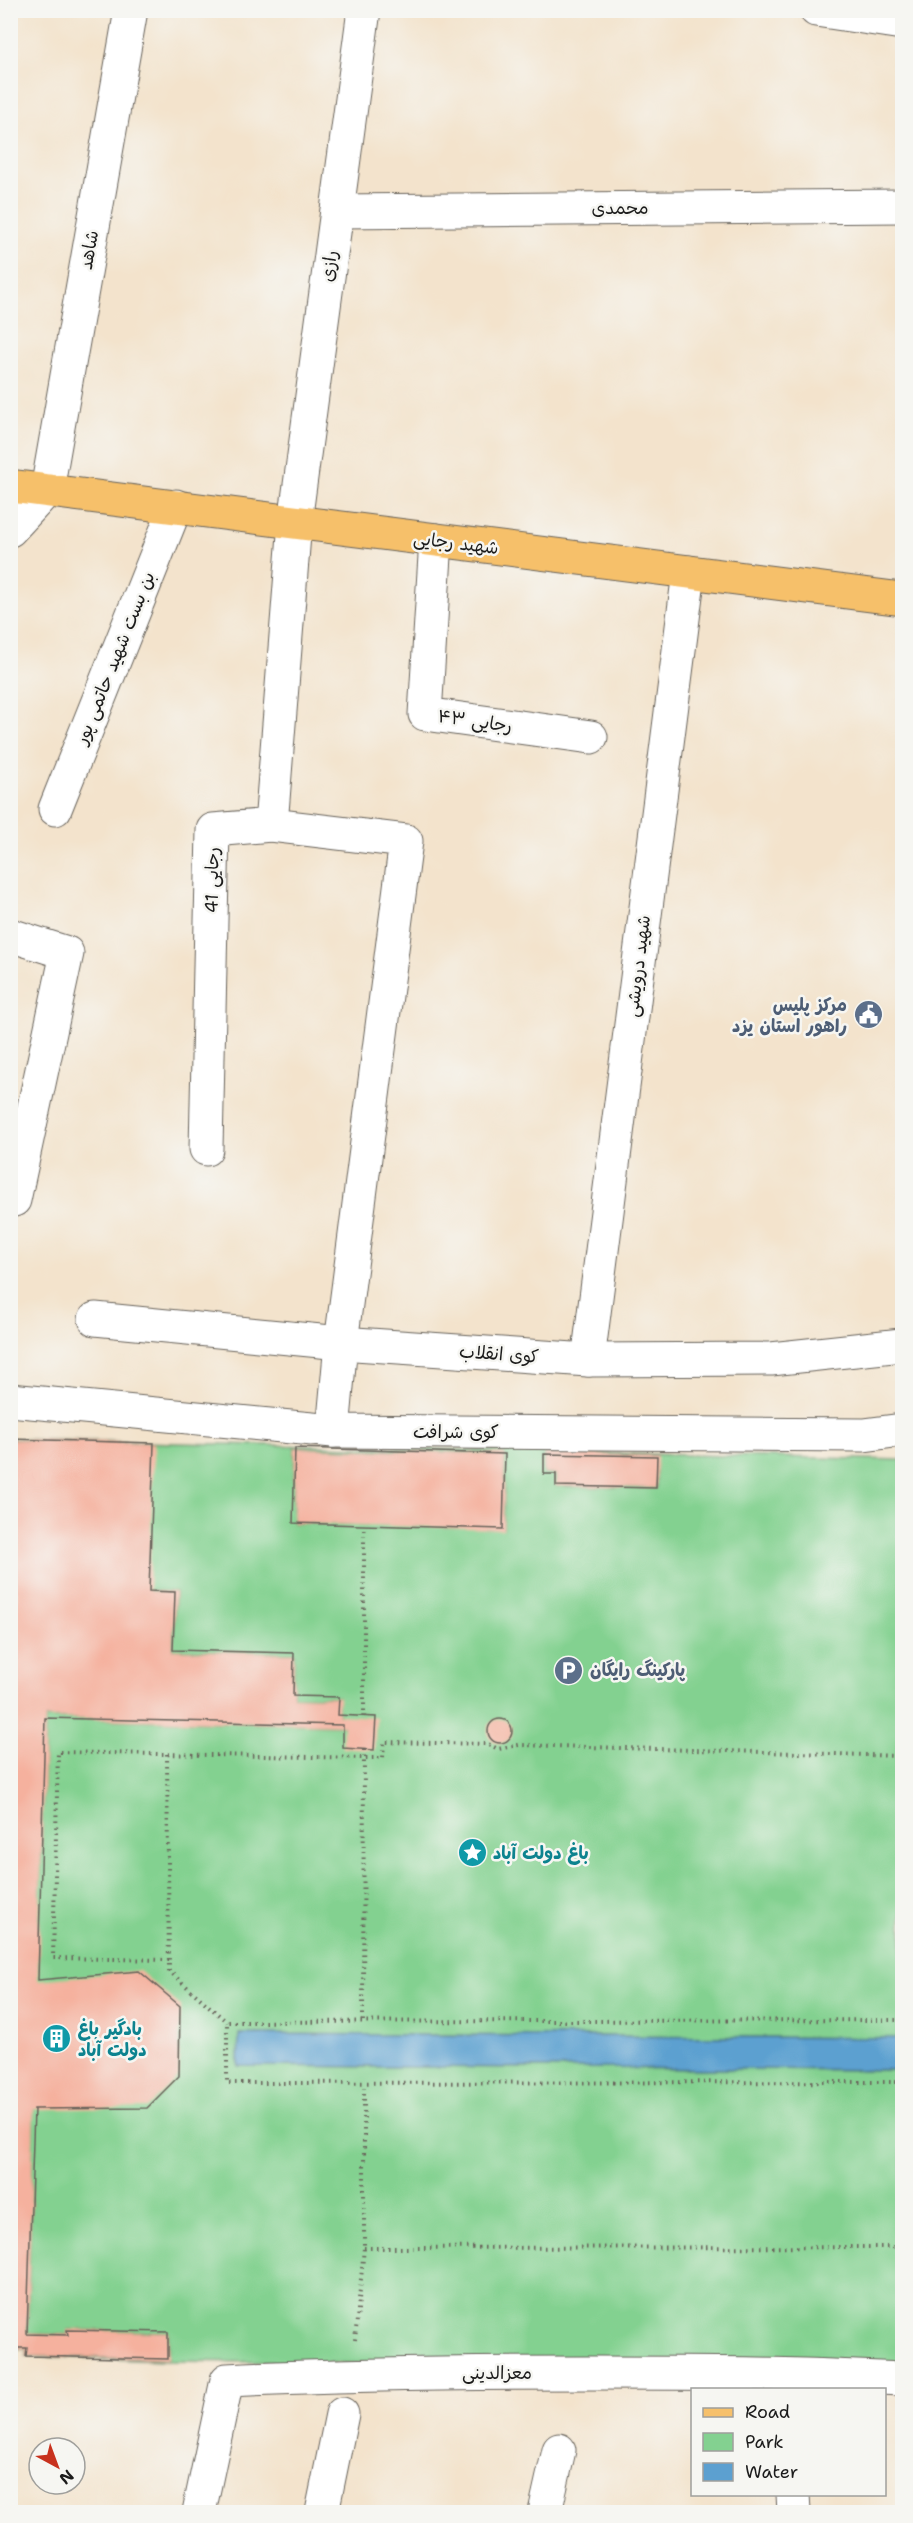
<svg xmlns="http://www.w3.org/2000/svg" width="913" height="2523" font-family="'Shantell Sans','Playpen Sans Arabic',sans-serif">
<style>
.green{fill:#83d190;stroke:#507656;stroke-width:1.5;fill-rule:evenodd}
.water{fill:#5ca0d0;stroke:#3c5e76;stroke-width:1.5}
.building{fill:#f5b19e}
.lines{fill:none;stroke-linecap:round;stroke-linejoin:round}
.minor-casing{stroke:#67625a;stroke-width:35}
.major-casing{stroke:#67625a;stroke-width:35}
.path{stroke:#67625a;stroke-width:4;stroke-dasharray:1.5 4.5;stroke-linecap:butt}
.minor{stroke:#fff;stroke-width:33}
.major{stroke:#f6c06b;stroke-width:33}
.labels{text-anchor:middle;stroke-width:5;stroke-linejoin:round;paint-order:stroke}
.street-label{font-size:18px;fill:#1c1c1c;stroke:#f6f6f2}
.service-label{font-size:18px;font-weight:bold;fill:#4e5e75;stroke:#f6f6f2;text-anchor:end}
.culture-label{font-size:18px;font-weight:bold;fill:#0d838f;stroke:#f6f6f2;text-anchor:start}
</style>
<rect width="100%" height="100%" fill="#f6f6f2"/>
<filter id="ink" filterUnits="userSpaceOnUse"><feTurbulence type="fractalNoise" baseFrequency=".0167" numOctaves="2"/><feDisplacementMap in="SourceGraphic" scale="12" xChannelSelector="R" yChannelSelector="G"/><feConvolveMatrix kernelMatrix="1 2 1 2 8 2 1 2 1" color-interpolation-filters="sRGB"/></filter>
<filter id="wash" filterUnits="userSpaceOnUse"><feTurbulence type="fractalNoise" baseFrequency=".008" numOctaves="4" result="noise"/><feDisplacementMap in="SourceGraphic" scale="24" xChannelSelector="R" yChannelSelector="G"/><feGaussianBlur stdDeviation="1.35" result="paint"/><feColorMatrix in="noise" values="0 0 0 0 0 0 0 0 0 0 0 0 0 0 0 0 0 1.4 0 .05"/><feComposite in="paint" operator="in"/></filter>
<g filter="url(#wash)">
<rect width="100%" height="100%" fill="#f3e3cc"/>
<path class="green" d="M11,1439L902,1460V2038L239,2034L238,2066L902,2070V2370L168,2361L26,2356V2349L11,2348H27V2356L168,2359V2332L68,2330V2335L27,2334L45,1718L343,1725L338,1715V1697L293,1696L294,1653L173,1650L175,1592L149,1591ZM295,1448L505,1454L503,1528L293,1523ZM544,1454L656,1456V1488L556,1486V1474H544Z"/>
<polygon class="water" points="239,2034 902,2038 902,2070 238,2066"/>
<g id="blocks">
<g class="building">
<polygon points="10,1439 154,1443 149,1591 175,1592 173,1650 294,1653 293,1696 339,1697 338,1715 376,1717 374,1750 343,1748 343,1725 45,1718 38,1980 139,1971 180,2006 179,2076 147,2108 34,2109 27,2334 68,2335 67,2330 168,2332 168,2359 26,2356 27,2348 10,2348 10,1826 17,1591 10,1591"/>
<polygon points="295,1448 505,1454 503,1529 293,1523"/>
<polygon points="544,1454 657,1456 656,1488 556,1486 556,1474 544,1474"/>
<circle cx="500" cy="1731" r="12"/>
</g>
</g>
</g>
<g filter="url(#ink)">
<use href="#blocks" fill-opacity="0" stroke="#67625a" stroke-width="1.5"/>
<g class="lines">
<defs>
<g id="minor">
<polyline points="816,10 902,23"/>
<polyline points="337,211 902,206"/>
<polyline points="10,530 47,490 131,10"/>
<polyline points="436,540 425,714 591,737"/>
<polyline points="55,809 176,506"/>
<polyline points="271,825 406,841 341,1343 333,1431"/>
<polyline points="10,935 67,953 14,1200"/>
<polyline points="206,1149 213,830 271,825 295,522 364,10"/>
<polyline points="95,1319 341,1343 588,1360 771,1359 902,1345"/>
<polyline points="588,1360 689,572"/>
<polyline points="10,1400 333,1431 864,1435 902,1430"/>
<polyline points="793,2494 794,2512"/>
<path d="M199,2512L227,2380C348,2374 469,2373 590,2373C694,2373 798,2373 902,2379"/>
<polyline points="322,2512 342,2414"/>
<polyline points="545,2512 559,2450"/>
</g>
<polyline id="major" points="10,486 902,599"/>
</defs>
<use href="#minor" class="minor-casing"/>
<use href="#major" class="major-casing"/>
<g class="path">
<polyline points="364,1717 364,1525"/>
<polyline points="167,1754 169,1971 227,2022"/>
<polyline points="169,1960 53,1958 58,1752 364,1758 383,1758 384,1742 488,1744 498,1749 519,1745 902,1756"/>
<polyline points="902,2020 227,2022 227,2083 902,2082"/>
<polyline points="363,2021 364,1749"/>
<polyline points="364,2248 902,2247"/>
<polyline points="355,2340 364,2248 364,2083"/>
</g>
<use href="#minor" class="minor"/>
<use href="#major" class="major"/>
</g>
</g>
<defs>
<symbol id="civic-disc" viewBox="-11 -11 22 22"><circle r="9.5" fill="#5c6f8a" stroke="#f6f6f2"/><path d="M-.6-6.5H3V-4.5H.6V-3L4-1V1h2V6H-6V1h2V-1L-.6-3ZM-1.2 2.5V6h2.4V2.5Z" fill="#fff"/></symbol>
<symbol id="parking-disc" viewBox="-11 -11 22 22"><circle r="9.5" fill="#5c6f8a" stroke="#f6f6f2"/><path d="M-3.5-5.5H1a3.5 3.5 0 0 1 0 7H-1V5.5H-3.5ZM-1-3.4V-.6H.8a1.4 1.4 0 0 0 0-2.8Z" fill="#fff"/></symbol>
<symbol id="sight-disc" viewBox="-11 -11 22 22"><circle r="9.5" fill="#0f9aa8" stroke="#f6f6f2"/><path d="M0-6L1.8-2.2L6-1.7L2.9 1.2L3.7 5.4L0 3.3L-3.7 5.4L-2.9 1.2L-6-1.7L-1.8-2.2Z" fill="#fff"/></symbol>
<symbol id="building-disc" viewBox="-11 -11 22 22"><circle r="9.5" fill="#0f9aa8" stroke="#f6f6f2"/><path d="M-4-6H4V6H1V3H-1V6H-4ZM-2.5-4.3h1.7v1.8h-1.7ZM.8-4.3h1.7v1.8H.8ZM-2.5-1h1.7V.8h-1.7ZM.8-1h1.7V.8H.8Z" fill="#fff"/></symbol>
</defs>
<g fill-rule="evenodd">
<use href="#civic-disc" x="852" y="998" width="33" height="33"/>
<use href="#parking-disc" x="552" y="1654" width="33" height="33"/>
<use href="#sight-disc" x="456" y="1836" width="33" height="33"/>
<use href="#building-disc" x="40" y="2022" width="33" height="33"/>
</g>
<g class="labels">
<g class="street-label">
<text x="620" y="214">محمدی</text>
<text transform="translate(89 250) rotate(-80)" y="6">شاهد</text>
<text transform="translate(329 266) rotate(-82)" y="6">رازی</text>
<text transform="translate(456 543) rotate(7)" y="6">شهید رجایی</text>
<text transform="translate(115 658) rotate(-68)" y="6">بن بست شهید حاتمی پور</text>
<text transform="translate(475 721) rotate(8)" y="6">رجایی ۴۳</text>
<text transform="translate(212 880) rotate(-89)" y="6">رجایی 41</text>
<text transform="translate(638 966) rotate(-83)" y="6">شهید درویشی</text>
<text transform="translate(499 1354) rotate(4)" y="6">کوی انقلاب</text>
<text x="456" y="1438">کوی شرافت</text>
<text x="497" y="2379">معزالدینی</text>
</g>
<g class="service-label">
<text x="847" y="1011">مرکز پلیس<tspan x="847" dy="21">راهور استان یزد</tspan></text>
<text x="590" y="1676" text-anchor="start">پارکینگ رایگان</text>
</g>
<g class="culture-label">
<text x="493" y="1859">باغ دولت آباد</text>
<text x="78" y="2035">بادگیر باغ<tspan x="78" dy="21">دولت آباد</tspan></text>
</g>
</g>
<rect width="913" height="2523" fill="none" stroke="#f6f6f2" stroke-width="36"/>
<rect x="691" y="2388" width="195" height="108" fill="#f6f6f2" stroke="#9f9f9c" stroke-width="1.5"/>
<rect x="703" y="2408" width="30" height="9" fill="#f6c06b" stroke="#9f9f9c" stroke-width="1.5"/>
<text x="745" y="2418" font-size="18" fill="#1c1c1c">Road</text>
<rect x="703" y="2433" width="30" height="18" fill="#83d190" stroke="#9f9f9c" stroke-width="1.5"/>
<text x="745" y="2448" font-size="18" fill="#1c1c1c">Park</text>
<rect x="703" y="2463" width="30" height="18" fill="#5ca0d0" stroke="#9f9f9c" stroke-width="1.5"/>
<text x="745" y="2478" font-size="18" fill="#1c1c1c">Water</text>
<g transform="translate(57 2466) rotate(139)"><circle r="28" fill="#f6f6f2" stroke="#9f9f9c" stroke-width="1.5"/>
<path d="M0-4.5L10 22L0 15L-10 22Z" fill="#c8321e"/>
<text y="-9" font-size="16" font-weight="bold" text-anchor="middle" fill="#1c1c1c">N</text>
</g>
</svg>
